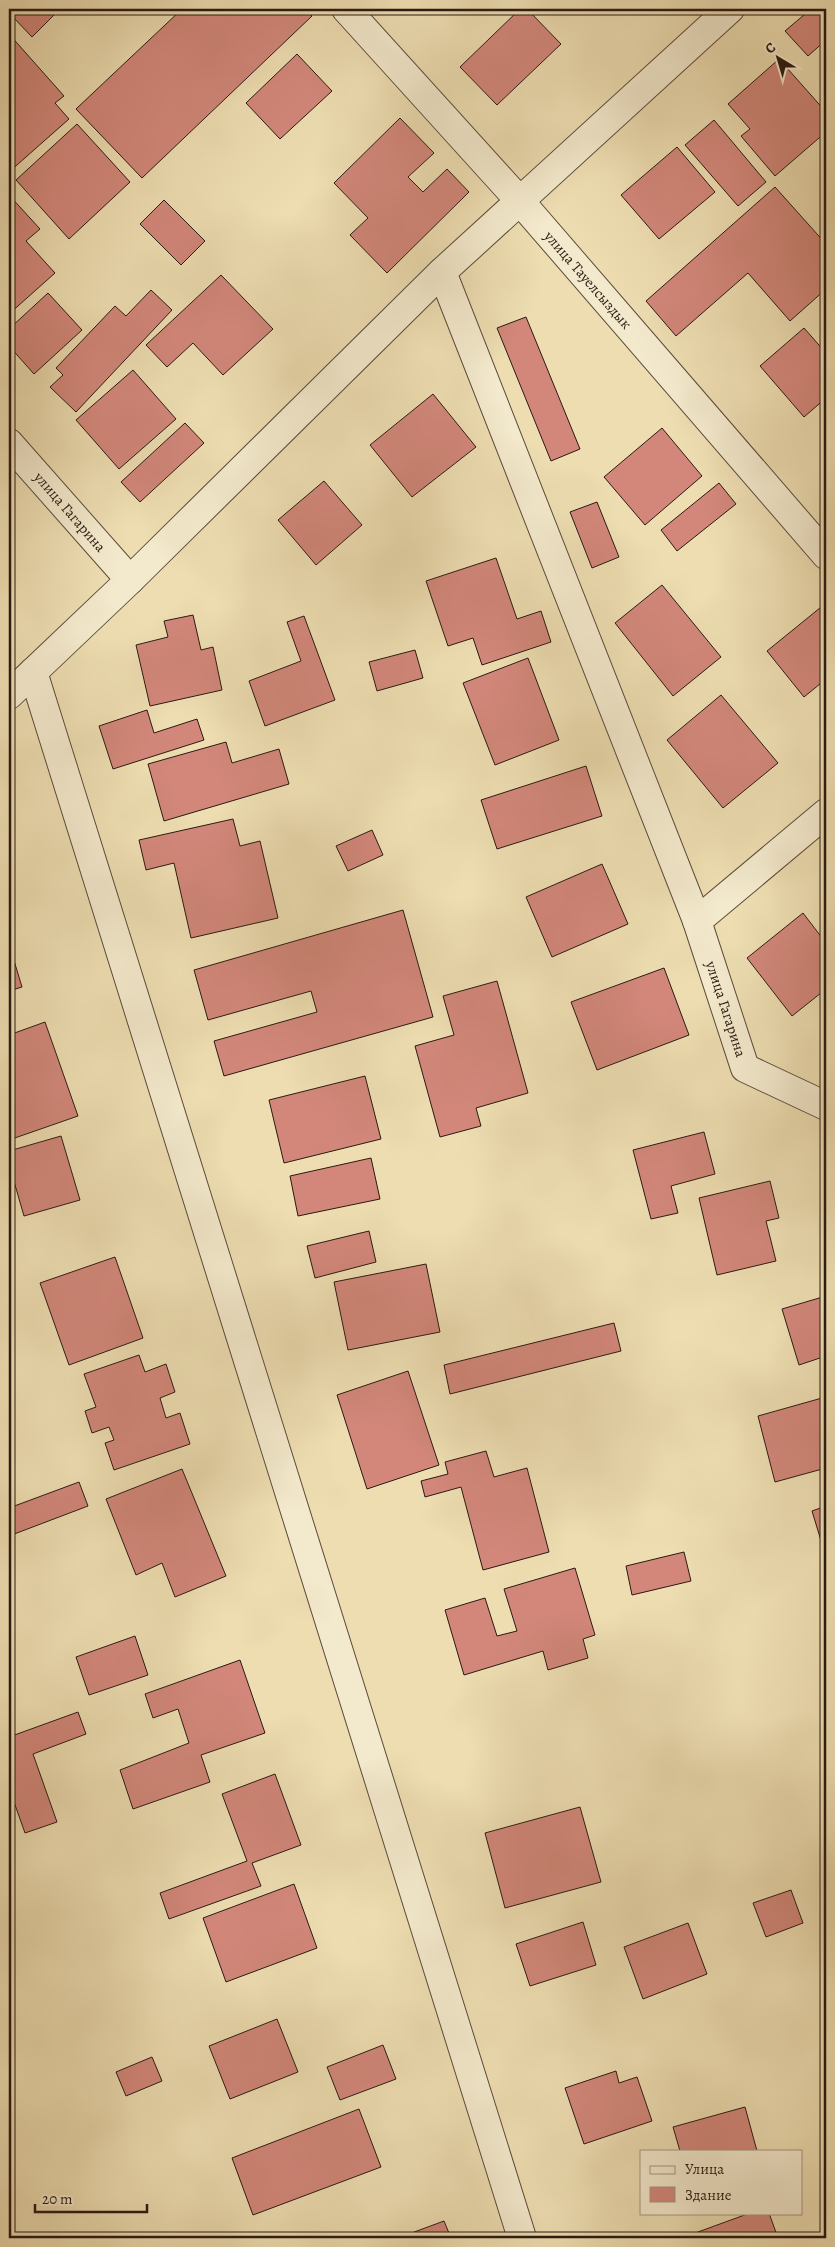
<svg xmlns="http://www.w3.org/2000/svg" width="835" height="2247" font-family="Alegreya,serif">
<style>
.building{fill:#d2877a;stroke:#2a1a12}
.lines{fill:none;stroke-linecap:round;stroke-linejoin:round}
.street-casing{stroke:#5b4b3a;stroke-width:30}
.street{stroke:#f3e9cc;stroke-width:28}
.labels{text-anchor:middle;stroke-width:4;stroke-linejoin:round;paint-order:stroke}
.street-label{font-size:15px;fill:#2a1a12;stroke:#f3e9cc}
</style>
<rect width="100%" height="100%" fill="#edddb1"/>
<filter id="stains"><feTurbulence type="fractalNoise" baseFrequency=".004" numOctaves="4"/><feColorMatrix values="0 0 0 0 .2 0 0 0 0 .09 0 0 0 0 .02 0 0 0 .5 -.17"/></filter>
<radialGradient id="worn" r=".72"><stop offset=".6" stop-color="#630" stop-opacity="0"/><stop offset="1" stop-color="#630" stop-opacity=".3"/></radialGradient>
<g class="building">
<polygon points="19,9 60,9 32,37 12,16"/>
<polygon points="182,9 305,9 312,16 142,178 76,109"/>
<polygon points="520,9 527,9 561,44 497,105 460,67"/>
<polygon points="811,9 826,9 826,40 808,56 785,31"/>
<polygon points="9,34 64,96 55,103 69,119 9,172"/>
<polygon points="297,54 332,91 280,139 246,103"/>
<polygon points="779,59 826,112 826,132 775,176 741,136 750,129 728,104"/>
<polygon points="400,118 434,153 408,177 423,192 447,169 469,192 387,273 350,235 368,218 334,183"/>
<polygon points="714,120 766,182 738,206 685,145"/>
<polygon points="77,124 130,182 69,239 16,180"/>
<polygon points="677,147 715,192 659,239 621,195"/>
<polygon points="775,187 826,244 826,289 790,321 748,273 676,336 646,301"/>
<polygon points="9,195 40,229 26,241 55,273 9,314"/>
<polygon points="164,200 205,241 181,265 140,224"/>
<polygon points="221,275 273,329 223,375 193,343 167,367 146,345"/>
<polygon points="151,290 172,310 76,412 50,387 63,375 56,368 115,306 126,316"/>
<polygon points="48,293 82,330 34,374 9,346 9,329"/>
<polygon points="526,317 580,449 551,461 497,328"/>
<polygon points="804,328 826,353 826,398 804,417 760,366"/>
<polygon points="133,370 176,419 119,469 76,420"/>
<polygon points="433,394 476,447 412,497 370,445"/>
<polygon points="185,423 204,443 140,502 121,482"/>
<polygon points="662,428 702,476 645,525 604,477"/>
<polygon points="324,481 362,525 316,565 278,520"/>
<polygon points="719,483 736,504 677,551 661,530"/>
<polygon points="597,502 619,557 592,568 570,512"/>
<polygon points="496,558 517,619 541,611 551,642 482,665 473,638 448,646 426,581"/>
<polygon points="662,585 721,657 673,696 615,623"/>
<polygon points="826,603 826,679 804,697 767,651"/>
<polygon points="193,615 201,650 213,647 222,690 150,706 136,645 168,637 164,621"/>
<polygon points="304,616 335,700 265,726 249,681 301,661 287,622"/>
<polygon points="415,650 423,678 377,691 369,662"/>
<polygon points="528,658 559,740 495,765 463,683"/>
<polygon points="721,695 778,763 723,808 667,740"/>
<polygon points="147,710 154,733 197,719 204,740 113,769 99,726"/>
<polygon points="226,742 232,763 279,749 289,784 164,821 148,764"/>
<polygon points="586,766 602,816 497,849 481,800"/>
<polygon points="233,819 240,846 260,841 278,918 191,938 174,863 146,870 139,840"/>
<polygon points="372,830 383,855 348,871 336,846"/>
<polygon points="602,864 628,924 552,957 526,897"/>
<polygon points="403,910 433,1017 224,1076 214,1041 317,1012 311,991 208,1020 194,970"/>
<polygon points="803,913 826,943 826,989 792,1016 747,958"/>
<polygon points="9,944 22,987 9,991"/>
<polygon points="664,968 689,1035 597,1070 571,1002"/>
<polygon points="497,981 528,1093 476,1108 481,1126 440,1137 415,1046 454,1035 443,996"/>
<polygon points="45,1022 78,1116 9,1140 9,1035"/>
<polygon points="365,1076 381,1139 284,1163 269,1100"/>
<polygon points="704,1132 715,1174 671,1186 678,1213 651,1219 633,1150"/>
<polygon points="61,1136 80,1200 24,1216 9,1164 9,1151"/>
<polygon points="371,1158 380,1199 298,1216 290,1176"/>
<polygon points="770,1181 779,1218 766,1221 776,1261 717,1275 699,1198"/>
<polygon points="369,1231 376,1262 315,1278 307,1246"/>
<polygon points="115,1257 143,1338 69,1365 40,1283"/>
<polygon points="426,1264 440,1332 348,1350 334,1282"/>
<polygon points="826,1296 826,1356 799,1365 782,1309"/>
<polygon points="614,1323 621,1351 450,1394 444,1365"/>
<polygon points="139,1355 145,1372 166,1364 175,1392 160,1398 166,1418 180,1413 190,1444 114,1470 105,1443 114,1440 109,1427 92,1433 85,1411 96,1407 84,1374"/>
<polygon points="408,1371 439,1465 367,1489 337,1395"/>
<polygon points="822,1398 826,1413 826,1468 775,1482 758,1416"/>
<polygon points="486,1451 494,1477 527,1468 549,1552 483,1570 461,1487 425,1497 421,1481 448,1474 445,1462"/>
<polygon points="182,1469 226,1576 175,1597 162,1563 136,1575 106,1499"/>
<polygon points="79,1482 88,1506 9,1536 9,1508"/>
<polygon points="826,1506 826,1557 812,1511"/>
<polygon points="684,1552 691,1581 632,1595 626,1566"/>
<polygon points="575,1568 595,1635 583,1639 588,1658 548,1670 543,1651 464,1675 445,1610 485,1598 497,1636 517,1631 504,1589"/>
<polygon points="135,1636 148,1675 89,1695 76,1657"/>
<polygon points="240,1660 265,1733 201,1755 210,1782 133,1809 120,1770 189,1743 178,1709 153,1718 145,1694"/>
<polygon points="78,1712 86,1734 33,1754 57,1822 25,1833 9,1788 9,1737"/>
<polygon points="275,1774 301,1845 252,1863 261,1886 169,1919 160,1893 247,1861 222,1794"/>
<polygon points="580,1807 601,1882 505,1908 485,1833"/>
<polygon points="294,1884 317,1948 226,1982 203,1918"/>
<polygon points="791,1890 803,1923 766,1937 753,1903"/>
<polygon points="583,1922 596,1965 530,1986 516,1944"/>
<polygon points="688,1923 707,1974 643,1999 624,1947"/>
<polygon points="277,2019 298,2072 230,2099 209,2046"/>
<polygon points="383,2045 396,2079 340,2100 327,2067"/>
<polygon points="152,2057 162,2081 126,2096 116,2072"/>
<polygon points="616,2071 619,2083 637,2077 652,2121 584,2144 565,2088"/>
<polygon points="745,2107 757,2151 680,2151 673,2127"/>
<polygon points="359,2109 381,2167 253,2215 232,2158"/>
<polygon points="750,2213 769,2213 778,2238 688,2238 687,2236"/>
<polygon points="444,2221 451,2238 398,2238"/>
</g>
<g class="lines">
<defs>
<g id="street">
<polyline points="346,9 519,200 826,555"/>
<polyline points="442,272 697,921 745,1068 826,1106"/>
<polyline points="9,443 130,580"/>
<polyline points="33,672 522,2238"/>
<polyline points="9,695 130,580 442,272 730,9"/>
<polyline points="697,921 826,813"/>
</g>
</defs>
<use href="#street" class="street-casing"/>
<use href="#street" class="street"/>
</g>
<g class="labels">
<g class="street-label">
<text transform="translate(588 280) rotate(49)" y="5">улица Тауелсыздык</text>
<text transform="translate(70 512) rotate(49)" y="5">улица Гагарина</text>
<text transform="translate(726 1009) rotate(72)" y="5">улица Гагарина</text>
</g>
</g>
<rect width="835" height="2247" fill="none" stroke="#edddb1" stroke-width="30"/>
<rect x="10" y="10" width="815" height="2227" fill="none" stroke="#2a1a12" stroke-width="2.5"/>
<rect x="15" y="15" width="805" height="2217" fill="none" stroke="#2a1a12"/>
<rect x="640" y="2150" width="162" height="65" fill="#f3e9cc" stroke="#a39682"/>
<rect x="650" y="2166" width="25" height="8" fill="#f3e9cc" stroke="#a39682"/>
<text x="685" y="2174" font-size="15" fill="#2a1a12">Улица</text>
<rect x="650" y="2187" width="25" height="15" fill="#d2877a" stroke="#a39682"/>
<text x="685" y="2200" font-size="15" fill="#2a1a12">Здание</text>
<g transform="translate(778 58) rotate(322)" stroke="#f3e9cc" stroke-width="4" paint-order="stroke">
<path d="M0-4L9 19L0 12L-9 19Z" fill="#2a1a12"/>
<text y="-8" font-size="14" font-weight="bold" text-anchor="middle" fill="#2a1a12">С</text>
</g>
<path d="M35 2204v8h112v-8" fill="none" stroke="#2a1a12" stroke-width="2.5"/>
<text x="42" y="2204" font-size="15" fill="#2a1a12" stroke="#f3e9cc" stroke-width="4" paint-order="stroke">20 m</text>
<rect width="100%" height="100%" filter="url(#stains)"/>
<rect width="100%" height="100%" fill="url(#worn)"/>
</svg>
